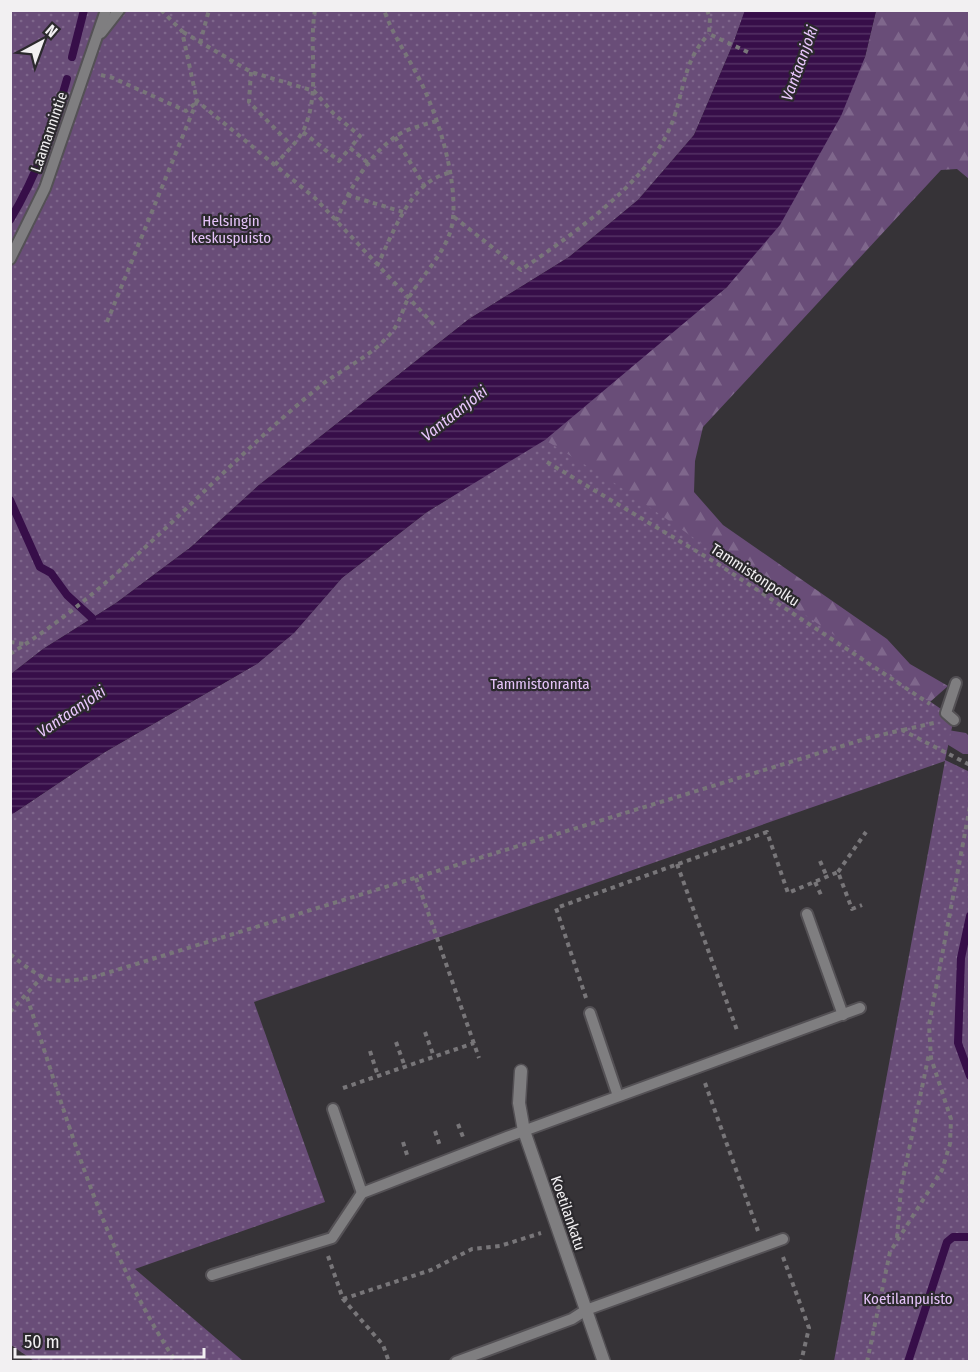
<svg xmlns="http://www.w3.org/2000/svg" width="980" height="1372" font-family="'Fira Sans Condensed',sans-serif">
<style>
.grass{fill:#694d78}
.forest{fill:url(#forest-firs)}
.park{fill:url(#park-dots)}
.water{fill:url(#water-rules)}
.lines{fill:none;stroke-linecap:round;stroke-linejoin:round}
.stream{stroke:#370e49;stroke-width:8}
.service-casing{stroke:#545155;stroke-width:14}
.minor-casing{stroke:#545155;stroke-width:15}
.path{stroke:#787679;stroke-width:4;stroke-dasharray:4.5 4.5;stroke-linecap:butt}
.service{stroke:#7f7e80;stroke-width:10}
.minor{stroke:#7f7e80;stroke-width:12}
.labels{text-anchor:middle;stroke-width:4.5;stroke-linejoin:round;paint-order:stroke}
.street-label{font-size:15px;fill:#f2f0f2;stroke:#2b292d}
.park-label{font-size:15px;fill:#e5c3f9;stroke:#2b292d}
.water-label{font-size:16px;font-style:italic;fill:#eac7fe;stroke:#2b292d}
</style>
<defs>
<pattern id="forest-firs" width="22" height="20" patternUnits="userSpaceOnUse" patternTransform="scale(1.5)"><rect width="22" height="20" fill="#694d78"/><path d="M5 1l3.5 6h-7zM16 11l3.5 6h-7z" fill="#7f678c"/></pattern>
<pattern id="park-dots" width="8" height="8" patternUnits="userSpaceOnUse" patternTransform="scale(1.5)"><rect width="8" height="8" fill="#694d78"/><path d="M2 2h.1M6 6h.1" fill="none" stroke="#7f678c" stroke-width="1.8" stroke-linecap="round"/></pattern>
<pattern id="water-rules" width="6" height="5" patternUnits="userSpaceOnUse" patternTransform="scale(1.5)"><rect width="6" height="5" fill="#370e49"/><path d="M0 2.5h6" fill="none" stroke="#543164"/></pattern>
</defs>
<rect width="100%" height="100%" fill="#363337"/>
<polygon class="grass" points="936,728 966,733 969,736 969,754 963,754 937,738"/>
<polygon class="forest" points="876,11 969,11 969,179 957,169 941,170 703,427 695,461 694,492 723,525 887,639 910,664 948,686 921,710 11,815 257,664 294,633 342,578 637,360 727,287 865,57"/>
<g class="park">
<polygon points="11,11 745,11 733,44 694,135 638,200 569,257 469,319 259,485 191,547 116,603 43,649 11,674"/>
<polygon points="545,440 616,484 954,718 945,760 970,772 969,1361 834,1361 945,761 254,1002 325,1202 135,1269 243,1361 34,1361 11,1345 11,815 105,752 257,664 294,633 342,578 427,512"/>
</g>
<polygon class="water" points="745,10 876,11 865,57 841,116 780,225 727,287 545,440 427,512 342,578 294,633 257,664 105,752 11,815 11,674 43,649 116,603 191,547 259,485 469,319 569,257 638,200 694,135 733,44"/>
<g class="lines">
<g class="stream">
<polyline points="72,57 84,10"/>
<path d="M10,220C37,175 53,129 67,79"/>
<polyline points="10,500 40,567 51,573 67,595 92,618"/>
<polyline points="970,916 961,958 958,1043 970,1076"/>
<polyline points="908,1362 947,1242 953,1237 970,1237"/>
</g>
<defs>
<g id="service">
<polyline points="101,33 119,10"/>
<polyline points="10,259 45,188 106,10"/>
<polyline points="954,720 946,713 956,683"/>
<polyline points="807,914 843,1015"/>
<polyline points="590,1013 618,1096"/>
<polyline points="333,1109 362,1193"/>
<polyline points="212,1275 332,1238 362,1193 507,1137 860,1008"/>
<polyline points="456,1362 572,1319 586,1310 783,1239"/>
</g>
<polyline id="minor" points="521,1071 519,1103 524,1131 604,1362"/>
</defs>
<use href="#service" class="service-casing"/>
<use href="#minor" class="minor-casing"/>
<g class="path">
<polyline points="161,10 182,31 197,101 315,198 435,326"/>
<polyline points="707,10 710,18 709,34 752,54"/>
<polyline points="183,32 251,72 314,91 334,114 360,136 350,148 368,163"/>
<polyline points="200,43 209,10"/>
<polyline points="251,72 249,102 291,145"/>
<polyline points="101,75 113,78 186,111 197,102"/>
<polyline points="303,132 339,161 350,148"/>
<polyline points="395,137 425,187"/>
<path d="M275,165C284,154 298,142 304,129C321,91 308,50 315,10"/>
<polyline points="347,195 403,212"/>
<path d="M454,217L521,270C570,236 640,188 667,134C685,99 680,63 709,34"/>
<path d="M336,221C349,190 367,157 395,137C407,128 425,125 439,120"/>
<path d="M377,266C393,234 410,181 449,173"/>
<polyline points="107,322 197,101"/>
<polyline points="547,462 718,564 930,704"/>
<polyline points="10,642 26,644"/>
<path d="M10,654C127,581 213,473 319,387C344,367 374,356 394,329C401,320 403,307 409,297C424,273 451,247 453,218C457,175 436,108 415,71C404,50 392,33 384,10"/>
<polyline points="903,730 934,723"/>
<polyline points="820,861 827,877"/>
<polyline points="677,864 738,1033"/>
<polyline points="838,872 866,832"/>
<polyline points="416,878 479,1058"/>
<polyline points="815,882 822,897"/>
<path d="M10,954C43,981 51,985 94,977L868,738L902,730L970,765"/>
<path d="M27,997C68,1121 103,1251 176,1362"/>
<polyline points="586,998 556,908 767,832 788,893 838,872 852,909 862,905"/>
<polyline points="10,1012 41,978"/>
<polyline points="425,1032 434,1057"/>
<polyline points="396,1042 405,1067"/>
<polyline points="370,1051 378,1076"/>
<polyline points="705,1083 758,1231"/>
<polyline points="343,1088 474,1043"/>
<polyline points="458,1124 463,1137"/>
<polyline points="435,1131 440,1146"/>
<polyline points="403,1142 408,1158"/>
<polyline points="897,1238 901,1188 929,1054"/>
<polyline points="328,1256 343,1299 383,1345 389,1362"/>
<polyline points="783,1257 809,1328 801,1362"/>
<polyline points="343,1299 431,1270 472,1249 500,1246 541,1233"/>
<polyline points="867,1362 890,1252 942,1170 950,1144 951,1119 931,1058 929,1025 970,806"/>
</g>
<use href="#service" class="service"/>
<use href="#minor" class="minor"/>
</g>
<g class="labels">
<g class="street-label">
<text transform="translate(49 132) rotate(-71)" y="5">Laamannintie</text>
<text transform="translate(755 575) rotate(33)" y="5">Tammistonpolku</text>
<text transform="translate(568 1213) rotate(71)" y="5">Koetilankatu</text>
</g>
<g class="park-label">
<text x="231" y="226">Helsingin<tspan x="231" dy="17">keskuspuisto</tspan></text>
<text x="540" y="689">Tammistonranta</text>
<text x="908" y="1304">Koetilanpuisto</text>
</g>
<g class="water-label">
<text transform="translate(799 63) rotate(-70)" y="6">Vantaanjoki</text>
<text transform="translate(454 413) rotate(-38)" y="6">Vantaanjoki</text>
<text transform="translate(71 711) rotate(-34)" y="6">Vantaanjoki</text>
</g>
</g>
<rect width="980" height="1372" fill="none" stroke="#f2f0f2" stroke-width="24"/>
<g transform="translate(42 42) rotate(41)" stroke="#2b292d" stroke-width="4.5" paint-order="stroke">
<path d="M0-4.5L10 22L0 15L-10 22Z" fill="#f2f0f2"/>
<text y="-9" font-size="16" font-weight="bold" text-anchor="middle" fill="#f2f0f2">N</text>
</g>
<path d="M15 1348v9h189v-9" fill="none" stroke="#f2f0f2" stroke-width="3"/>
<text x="24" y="1348" font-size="18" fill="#f2f0f2" stroke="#2b292d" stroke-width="4.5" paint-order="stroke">50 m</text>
</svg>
